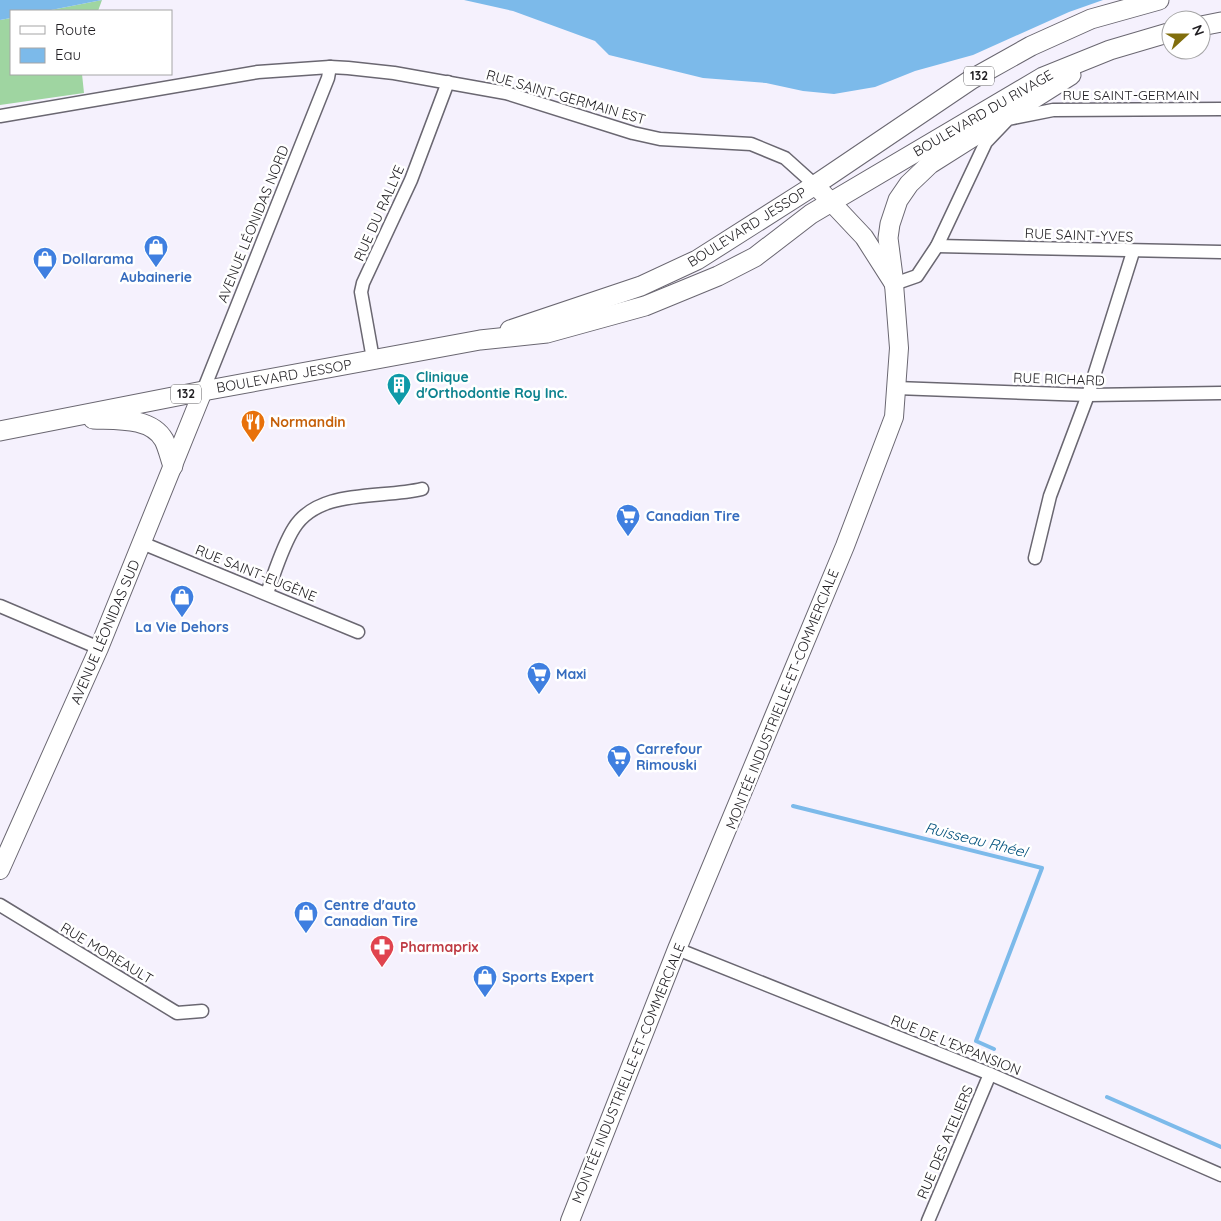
<svg xmlns="http://www.w3.org/2000/svg" width="1221" height="1221" font-family="Quicksand,sans-serif">
<style>
.green{fill:#9fd5a1}
.water{fill:#7cbaea}
.lines{fill:none;stroke-linecap:round;stroke-linejoin:round}
.stream{stroke:#7cbaea;stroke-width:4}
.street-casing{stroke:#6a6771;stroke-width:15}
.secondary-casing{stroke:#6a6771;stroke-width:20}
.primary-casing{stroke:#6a6771;stroke-width:21}
.street{stroke:#fff;stroke-width:12}
.secondary{stroke:#fff;stroke-width:18}
.primary{stroke:#fff;stroke-width:19}
.labels{text-anchor:middle;stroke-width:5;stroke-linejoin:round;paint-order:stroke}
.shield{fill:#fff;stroke:#626164;stroke-width:1}
.shield-label{font-size:12px;font-weight:bold;fill:#1f1d21}
.street-label{font-size:14px;fill:#1f1d21;stroke:#fff}
.shop-label{font-size:14px;font-weight:bold;fill:#366cbe;stroke:#fff;text-anchor:start}
.culture-label{font-size:14px;font-weight:bold;fill:#0d838f;stroke:#fff;text-anchor:start}
.food-label{font-size:14px;font-weight:bold;fill:#c56008;stroke:#fff;text-anchor:start}
.health-label{font-size:14px;font-weight:bold;fill:#be3a42;stroke:#fff;text-anchor:start}
.water-label{font-size:15px;font-style:italic;fill:#01507c;stroke:#fff}
</style>
<rect width="100%" height="100%" fill="#f5f1fd"/>
<g class="green">
<polygon points="102,0 98,11 46,11"/>
<polygon points="11,18 11,74 82,74 84,93 0,105 0,20"/>
</g>
<g class="water">
<polygon points="0,0 102,0 46,11 11,11 11,18 0,20"/>
<polygon points="464,0 1103,0 1069,12 973,55 915,71 875,87 834,94 803,91 766,83 703,78 609,55 595,41 513,11"/>
</g>
<g class="lines">
<g class="stream">
<polyline points="793,806 1042,868 976,1041 994,1049"/>
<polyline points="1107,1097 1221,1147"/>
</g>
<defs>
<g id="street">
<polyline points="0,116 258,72 330,67 348,68 394,73 506,93 633,133 660,139 751,144 785,158 815,185"/>
<polyline points="937,246 1221,252"/>
<polyline points="894,284 917,276 937,246 986,142 1008,119 1053,110 1221,109"/>
<polyline points="373,359 361,292 363,283 411,180 448,82"/>
<polyline points="896,388 1088,395 1221,393"/>
<polyline points="203,391 328,78 330,67"/>
<polyline points="142,543 358,632"/>
<polyline points="1035,558 1050,496 1088,395 1133,252"/>
<path d="M267,593C275,572 282,547 294,528C319,488 381,499 422,489"/>
<polyline points="0,606 99,648"/>
<polyline points="0,905 177,1013 202,1011"/>
<polyline points="677,949 990,1074 1221,1175"/>
<polyline points="928,1221 990,1074"/>
</g>
<g id="secondary">
<polyline points="0,870 99,648 203,391"/>
<polyline points="570,1221 677,949 845,546 894,417 899,348 894,284 864,237 815,185"/>
</g>
<g id="primary">
<polyline points="1201,26 1221,22"/>
<polyline points="894,284 888,238 890,224 898,200 909,184 930,164 1071,75"/>
<polyline points="510,330 641,286 697,260 815,185 972,79 1031,46 1091,19 1159,0"/>
<path d="M93,419C117,420 151,417 164,440C168,448 170,458 173,466"/>
<polyline points="0,431 203,391 480,340 547,333 645,306 718,276 755,257 811,214 1043,77 1110,50 1171,32"/>
</g>
</defs>
<use href="#street" class="street-casing"/>
<use href="#secondary" class="secondary-casing"/>
<use href="#primary" class="primary-casing"/>
<use href="#street" class="street"/>
<use href="#secondary" class="secondary"/>
<use href="#primary" class="primary"/>
</g>
<defs>
<symbol id="shop-pin" viewBox="-11 -11 22 30"><path d="M0 17L-7.5 6A9.5 9.5 0 1 1 7.5 6Z" fill="#3f7fe0" stroke="#fff"/><path d="M-5-2.5h2.3a2.7 3.5 0 0 1 5.4 0H5L5.5 6h-11ZM-1.5-2.5h3a1.5 2.3 0 0 0-3 0Z" fill="#fff"/></symbol>
<symbol id="building-pin" viewBox="-11 -11 22 30"><path d="M0 17L-7.5 6A9.5 9.5 0 1 1 7.5 6Z" fill="#0f9aa8" stroke="#fff"/><path d="M-4-6H4V6H1V3H-1V6H-4ZM-2.5-4.3h1.7v1.8h-1.7ZM.8-4.3h1.7v1.8H.8ZM-2.5-1h1.7V.8h-1.7ZM.8-1h1.7V.8H.8Z" fill="#fff"/></symbol>
<symbol id="restaurant-pin" viewBox="-11 -11 22 30"><path d="M0 17L-7.5 6A9.5 9.5 0 1 1 7.5 6Z" fill="#e8710a" stroke="#fff"/><path d="M-5-6h1v4h1v-4h1v4h1v-4h1v5L-1.5 .5V6h-2V.5L-5-1ZM5-6V6H3V1.5H1.5Q1.5-4 5-6Z" fill="#fff"/></symbol>
<symbol id="supermarket-pin" viewBox="-11 -11 22 30"><path d="M0 17L-7.5 6A9.5 9.5 0 1 1 7.5 6Z" fill="#3f7fe0" stroke="#fff"/><path d="M-6-5.5h2.5l.6 2H6L4.5 2H-2.5L-4.4-4H-6ZM-1.5 3.2a1.3 1.3 0 1 0 .1 0ZM3 3.2a1.3 1.3 0 1 0 .1 0Z" fill="#fff"/></symbol>
<symbol id="pharmacy-pin" viewBox="-11 -11 22 30"><path d="M0 17L-7.5 6A9.5 9.5 0 1 1 7.5 6Z" fill="#e0444e" stroke="#fff"/><path d="M-2-6h4v4h4v4h-4v4h-4v-4h-4v-4h4Z" fill="#fff"/></symbol>
</defs>
<g fill-rule="evenodd">
<use href="#shop-pin" x="142" y="233" width="28" height="38"/>
<use href="#shop-pin" x="31" y="245" width="28" height="38"/>
<use href="#building-pin" x="385" y="371" width="28" height="38"/>
<use href="#restaurant-pin" x="239" y="408" width="28" height="38"/>
<use href="#supermarket-pin" x="614" y="502" width="28" height="38"/>
<use href="#shop-pin" x="168" y="583" width="28" height="38"/>
<use href="#supermarket-pin" x="525" y="660" width="28" height="38"/>
<use href="#supermarket-pin" x="605" y="743" width="28" height="38"/>
<use href="#shop-pin" x="292" y="899" width="28" height="38"/>
<use href="#pharmacy-pin" x="368" y="933" width="28" height="38"/>
<use href="#shop-pin" x="471" y="963" width="28" height="38"/>
</g>
<g class="labels">
<g class="shield">
<rect x="964" y="66.5" width="30" height="19" rx="4"/>
<rect x="171" y="384.5" width="30" height="19" rx="4"/>
</g>
<g class="shield-label">
<text x="979" y="80">132</text>
<text x="186" y="398">132</text>
</g>
<g class="street-label">
<text x="1131" y="100">RUE SAINT-GERMAIN</text>
<text transform="translate(566 97) rotate(16)" y="5">RUE SAINT-GERMAIN EST</text>
<text transform="translate(983 113) rotate(-30)" y="5">BOULEVARD DU RIVAGE</text>
<text transform="translate(379 213) rotate(-66)" y="5">RUE DU RALLYE</text>
<text transform="translate(253 224) rotate(-68)" y="5">AVENUE LÉONIDAS NORD</text>
<text transform="translate(747 227) rotate(-32)" y="5">BOULEVARD JESSOP</text>
<text transform="translate(1079 235) rotate(2)" y="5">RUE SAINT-YVES</text>
<text transform="translate(284 376) rotate(-10)" y="5">BOULEVARD JESSOP</text>
<text transform="translate(1059 379) rotate(2)" y="5">RUE RICHARD</text>
<text transform="translate(256 573) rotate(22)" y="5">RUE SAINT-EUGÈNE</text>
<text transform="translate(105 632) rotate(-67)" y="5">AVENUE LÉONIDAS SUD</text>
<text transform="translate(782 699) rotate(-68)" y="5">MONTÉE INDUSTRIELLE-ET-COMMERCIALE</text>
<text transform="translate(107 953) rotate(31)" y="5">RUE MOREAULT</text>
<text transform="translate(956 1045) rotate(22)" y="5">RUE DE L'EXPANSION</text>
<text transform="translate(628 1073) rotate(-68)" y="5">MONTÉE INDUSTRIELLE-ET-COMMERCIALE</text>
<text transform="translate(945 1142) rotate(-67)" y="5">RUE DES ATELIERS</text>
</g>
<g class="shop-label">
<text x="62" y="264">Dollarama</text>
<text x="156" y="282" text-anchor="middle">Aubainerie</text>
<text x="646" y="521">Canadian Tire</text>
<text x="182" y="632" text-anchor="middle">La Vie Dehors</text>
<text x="556" y="679">Maxi</text>
<text x="636" y="754">Carrefour<tspan x="636" dy="16">Rimouski</tspan></text>
<text x="324" y="910">Centre d'auto<tspan x="324" dy="16">Canadian Tire</tspan></text>
<text x="502" y="982">Sports Expert</text>
</g>
<g class="culture-label">
<text x="416" y="382">Clinique<tspan x="416" dy="16">d'Orthodontie Roy Inc.</tspan></text>
</g>
<g class="food-label">
<text x="270" y="427">Normandin</text>
</g>
<g class="health-label">
<text x="400" y="952">Pharmaprix</text>
</g>
<g class="water-label">
<text transform="translate(976 840) rotate(14)" y="5">Ruisseau Rhéel</text>
</g>
</g>
<rect x="10" y="10" width="162" height="65" fill="#ffffff" stroke="#a5a5a6"/>
<rect x="20" y="26" width="25" height="8" fill="#ffffff" stroke="#a5a5a6"/>
<text x="55" y="35" font-size="15" fill="#1f1d21">Route</text>
<rect x="20" y="48" width="25" height="15" fill="#7cbaea" stroke="#a5a5a6"/>
<text x="55" y="60" font-size="15" fill="#1f1d21">Eau</text>
<g transform="translate(1186 35) rotate(69)"><circle r="24" fill="#ffffff" stroke="#a5a5a6"/>
<path d="M0-4L9 19L0 12L-9 19Z" fill="#816e0c"/>
<text y="-8" font-size="14" font-weight="bold" text-anchor="middle" fill="#1f1d21">N</text>
</g>
</svg>
